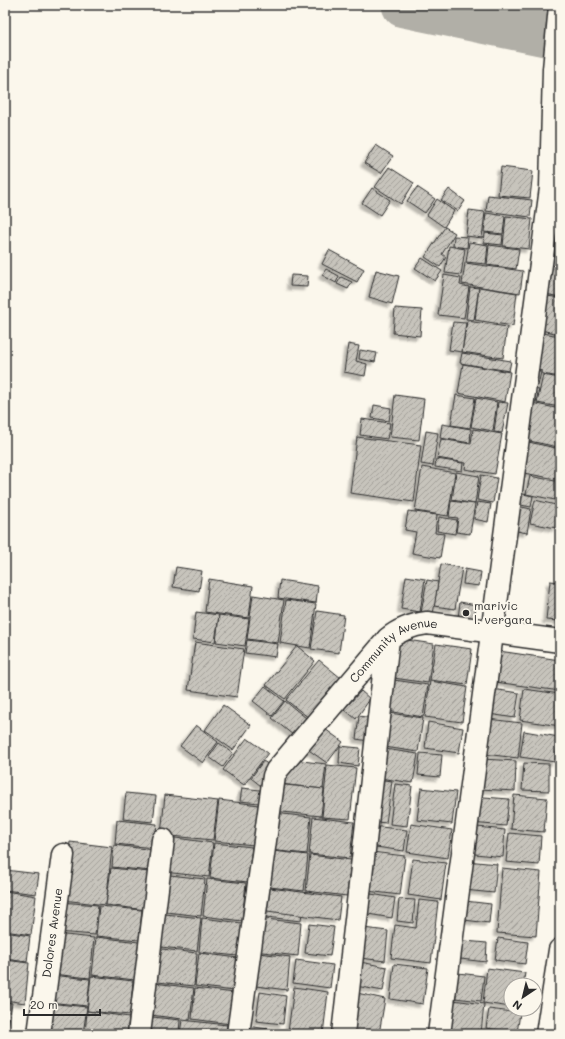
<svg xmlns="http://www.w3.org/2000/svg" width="565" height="1039" font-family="Mali,sans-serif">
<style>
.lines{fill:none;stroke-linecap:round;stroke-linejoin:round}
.river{stroke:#b1afa7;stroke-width:45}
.building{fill:url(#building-hatch);stroke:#2b2b2b;filter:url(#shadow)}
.street-casing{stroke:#2b2b2b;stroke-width:25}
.street{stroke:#fbf7ec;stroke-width:22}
.poi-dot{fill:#2b2b2b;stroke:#fbf7ec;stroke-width:1.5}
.labels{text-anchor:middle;stroke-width:4;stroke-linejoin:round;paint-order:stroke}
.poi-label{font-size:12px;fill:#2b2b2b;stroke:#fbf7ec;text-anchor:start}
.street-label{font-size:12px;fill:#2b2b2b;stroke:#fbf7ec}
</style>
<defs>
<pattern id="building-hatch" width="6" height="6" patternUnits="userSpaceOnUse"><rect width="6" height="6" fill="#c7c4bc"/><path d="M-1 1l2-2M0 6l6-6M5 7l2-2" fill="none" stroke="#a29f99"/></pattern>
<filter id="shadow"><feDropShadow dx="-3.5" dy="3.5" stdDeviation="1" flood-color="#0004"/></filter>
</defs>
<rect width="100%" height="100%" fill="#fbf7ec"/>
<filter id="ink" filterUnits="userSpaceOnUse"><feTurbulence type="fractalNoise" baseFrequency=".025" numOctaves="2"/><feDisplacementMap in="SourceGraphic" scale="8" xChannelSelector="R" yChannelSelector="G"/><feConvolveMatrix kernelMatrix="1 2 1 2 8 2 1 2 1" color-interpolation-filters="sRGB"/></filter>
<g filter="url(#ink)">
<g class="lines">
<polyline class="river" points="404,5 560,37"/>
</g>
<g class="building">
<polygon points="376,145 393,156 381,173 364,163"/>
<polygon points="389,167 414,183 401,204 375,187"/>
<polygon points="501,167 533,171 530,198 498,195"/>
<polygon points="417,187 435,199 425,213 407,201"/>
<polygon points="372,188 390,200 380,215 362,203"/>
<polygon points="449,189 465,201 458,211 441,200"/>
<polygon points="488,195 532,200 530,217 486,211"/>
<polygon points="437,199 454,211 444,227 427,215"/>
<polygon points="469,210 485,212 482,238 466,236"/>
<polygon points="486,213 505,216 503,234 484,232"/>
<polygon points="506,216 532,219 529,249 503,246"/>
<polygon points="553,222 560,223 560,255 548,253"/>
<polygon points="445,227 455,233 442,254 446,257 440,267 425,257"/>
<polygon points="485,233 503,235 502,245 484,243"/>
<polygon points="454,236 468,237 467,248 453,246"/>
<polygon points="469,242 488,245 486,264 466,262"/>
<polygon points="489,245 519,249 516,269 487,265"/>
<polygon points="449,246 465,249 461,275 445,273"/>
<polygon points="329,250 364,269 357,282 322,264"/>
<polygon points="548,254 560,256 560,297 541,293"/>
<polygon points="422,258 442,271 435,281 415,268"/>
<polygon points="465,263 523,271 520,293 462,284"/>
<polygon points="326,269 339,276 336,283 322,275"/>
<polygon points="376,270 399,276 392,304 369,297"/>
<polygon points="291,275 308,276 307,287 290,286"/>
<polygon points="444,275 461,278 460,285 469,287 464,318 438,315"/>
<polygon points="341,277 352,282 348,289 337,284"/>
<polygon points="470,287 479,288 474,320 466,319"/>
<polygon points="479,287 517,293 513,326 475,320"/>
<polygon points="541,295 560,298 560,334 535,329"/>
<polygon points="395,308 422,310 420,336 393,333"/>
<polygon points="467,321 507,327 503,358 462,352"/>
<polygon points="453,322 466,323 462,352 449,350"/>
<polygon points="537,332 560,336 560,377 542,374 542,371 531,368"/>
<polygon points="348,344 359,346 356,361 367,364 365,376 344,372"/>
<polygon points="360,350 377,353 375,362 359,359"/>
<polygon points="462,353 511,361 509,371 460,363"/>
<polygon points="463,364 510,372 505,402 458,393"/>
<polygon points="530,370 541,372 538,386 528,384"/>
<polygon points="543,375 560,378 560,407 537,403"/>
<polygon points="528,388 539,390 536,402 525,400"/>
<polygon points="395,395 424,399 419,440 390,437"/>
<polygon points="456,395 475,398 470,428 451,425"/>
<polygon points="476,398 497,402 493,431 471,427"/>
<polygon points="498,402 508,403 502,433 494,432"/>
<polygon points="527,402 560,409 560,440 558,447 520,439"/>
<polygon points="374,405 391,408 389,421 372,418"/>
<polygon points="362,419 390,423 387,439 360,435"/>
<polygon points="442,424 471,429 470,443 440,438"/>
<polygon points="473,429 502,434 495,474 465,469 466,463 437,458 441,439 471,444"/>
<polygon points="426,431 438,433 433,466 421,464"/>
<polygon points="357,437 421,445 414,502 350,493"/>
<polygon points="524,441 560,449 556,479 518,472"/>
<polygon points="436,459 463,463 462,471 435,467"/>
<polygon points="560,465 560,482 556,481"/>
<polygon points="422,467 455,473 448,516 415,511"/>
<polygon points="456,472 479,476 475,504 452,500"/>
<polygon points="481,475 497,478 493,503 477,500"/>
<polygon points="530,476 560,482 560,501 526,494"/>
<polygon points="513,492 533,496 531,507 511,503"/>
<polygon points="535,500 560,506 556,528 530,523"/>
<polygon points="451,501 475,504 470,534 456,532 458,518 449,517"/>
<polygon points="477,502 491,504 488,522 474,519"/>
<polygon points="512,505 531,509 527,533 507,529"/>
<polygon points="408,511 437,515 435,533 444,534 440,558 412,553 416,532 405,530"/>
<polygon points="439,517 457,520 455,534 437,531"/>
<polygon points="441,564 462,568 455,609 434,606"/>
<polygon points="176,567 202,571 199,591 173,587"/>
<polygon points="465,569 481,572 479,586 463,584"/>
<polygon points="406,576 425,579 420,612 401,609"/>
<polygon points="209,579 253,586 249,618 205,612"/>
<polygon points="280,580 318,586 316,603 278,598"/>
<polygon points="427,580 438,582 433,615 421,613"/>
<polygon points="550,581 560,582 560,621 546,620"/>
<polygon points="253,595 284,600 278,643 247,639"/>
<polygon points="286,600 316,604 310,648 280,643"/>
<polygon points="460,602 476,605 474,622 458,619"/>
<polygon points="317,611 344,615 339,653 311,649"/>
<polygon points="196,612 219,615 215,642 193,639"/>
<polygon points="219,615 249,619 245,646 216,642"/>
<polygon points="393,638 434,644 428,683 387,677"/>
<polygon points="247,640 278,644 276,657 245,653"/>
<polygon points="195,642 244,649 237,697 188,690"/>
<polygon points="436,644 472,649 467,685 430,680"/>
<polygon points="297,646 315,661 285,699 266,685"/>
<polygon points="492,650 560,660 560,691 488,681"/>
<polygon points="319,660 341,678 309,718 286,700"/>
<polygon points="387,679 428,685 423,717 382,710"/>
<polygon points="430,681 467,687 462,722 425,717"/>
<polygon points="265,686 284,701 272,716 253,701"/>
<polygon points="492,689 519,693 515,718 489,714"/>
<polygon points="524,689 560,694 560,726 520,720"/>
<polygon points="361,691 370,699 356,719 344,709"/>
<polygon points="285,701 306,718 293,735 272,718"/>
<polygon points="223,705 251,725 233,750 205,730"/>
<polygon points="383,712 423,718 418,752 378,746"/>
<polygon points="359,716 372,718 369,741 356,739"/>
<polygon points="488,719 522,723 518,758 484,754"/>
<polygon points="428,722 463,728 459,753 425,748"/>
<polygon points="196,725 218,742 203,763 180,746"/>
<polygon points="325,729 343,742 327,763 306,748"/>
<polygon points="524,731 559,737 555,762 520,757"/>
<polygon points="247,738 268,753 244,785 223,770"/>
<polygon points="219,743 233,753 223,767 209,757"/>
<polygon points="340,746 360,748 358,766 339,763"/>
<polygon points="378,748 418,754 413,783 373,777"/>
<polygon points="420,753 442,755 440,777 418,775"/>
<polygon points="482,759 516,761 515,791 480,789"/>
<polygon points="295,760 326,764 323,789 280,784"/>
<polygon points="263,761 274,768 261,786 251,778"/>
<polygon points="524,763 549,764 549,791 522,790"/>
<polygon points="327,765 356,768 350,819 322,817"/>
<polygon points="376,779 392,781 386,823 369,821"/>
<polygon points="276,784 324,789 321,816 273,811"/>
<polygon points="395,784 412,786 407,826 390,824"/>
<polygon points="242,788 260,790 259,803 240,801"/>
<polygon points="421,788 456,792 452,824 417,820"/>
<polygon points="126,793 156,796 153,822 123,819"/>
<polygon points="165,795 218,801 213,840 161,835"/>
<polygon points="514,795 547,798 544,832 511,829"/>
<polygon points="472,796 509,799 506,826 471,823"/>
<polygon points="219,800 259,805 254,845 214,841"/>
<polygon points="273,813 311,817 307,854 269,850"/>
<polygon points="313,817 354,822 350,858 309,854"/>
<polygon points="117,820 157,824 154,848 115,844"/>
<polygon points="411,824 452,830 448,858 407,852"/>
<polygon points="372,826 407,830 404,851 369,846"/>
<polygon points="468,826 505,830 503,857 466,853"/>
<polygon points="509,833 541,836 539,865 506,862"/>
<polygon points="168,837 213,843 209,877 164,872"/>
<polygon points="70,842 112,847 106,905 63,900"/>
<polygon points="214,843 252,847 248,882 210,878"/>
<polygon points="114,845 154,850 151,871 112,867"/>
<polygon points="265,850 308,855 304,891 261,886"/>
<polygon points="372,852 405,856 400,895 367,891"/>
<polygon points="310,855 351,860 347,896 306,891"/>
<polygon points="413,859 446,863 441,900 408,895"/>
<polygon points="467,861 497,864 494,893 464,890"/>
<polygon points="111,868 149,872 146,910 106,905"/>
<polygon points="502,868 541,872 536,936 497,933"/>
<polygon points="5,870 39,874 36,894 5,890"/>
<polygon points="161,874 205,879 201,916 157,911"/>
<polygon points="207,879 246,883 242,921 203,916"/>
<polygon points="261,888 304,893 301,921 258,916"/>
<polygon points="270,888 341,897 338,920 267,911"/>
<polygon points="5,891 36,896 31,935 5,931"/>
<polygon points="365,893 395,898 392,918 362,913"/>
<polygon points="399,899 415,900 413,923 397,921"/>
<polygon points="419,900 438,902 431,963 391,958 395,925 416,928"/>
<polygon points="465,901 491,904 489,923 464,920"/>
<polygon points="60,902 98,905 95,935 57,932"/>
<polygon points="99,906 142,910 139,940 96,936"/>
<polygon points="156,913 201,918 197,951 152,946"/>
<polygon points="202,918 242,923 238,956 199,952"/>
<polygon points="257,918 301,923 298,956 254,951"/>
<polygon points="309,924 334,927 330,956 305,953"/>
<polygon points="363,928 388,931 385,961 360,958"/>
<polygon points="5,932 30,936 27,962 5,959"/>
<polygon points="56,934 94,938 90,978 52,974"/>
<polygon points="96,937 139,942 135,980 92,975"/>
<polygon points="498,938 528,942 525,964 495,960"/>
<polygon points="454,940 487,943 486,962 452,958"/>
<polygon points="153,948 197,953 194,986 149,981"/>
<polygon points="251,952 290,957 287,990 248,985"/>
<polygon points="199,953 238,958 234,991 195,986"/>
<polygon points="5,960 29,963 25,1003 5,1000"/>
<polygon points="296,960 333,965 330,988 293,983"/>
<polygon points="360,962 387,967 383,991 356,986"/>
<polygon points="394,964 428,968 423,1004 390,999"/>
<polygon points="487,968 525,973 523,985 511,985 511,1007 483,1003"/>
<polygon points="449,972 484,976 481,1001 446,997"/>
<polygon points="51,975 90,979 87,1006 48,1002"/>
<polygon points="91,976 133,981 130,1015 87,1011"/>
<polygon points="146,982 194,988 190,1020 143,1014"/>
<polygon points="294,987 328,992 323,1034 288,1032"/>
<polygon points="195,988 234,993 231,1024 192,1019"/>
<polygon points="260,992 286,996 283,1024 256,1021"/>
<polygon points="357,993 385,999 379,1034 350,1031"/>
<polygon points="445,999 484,1004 481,1034 441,1034"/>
<polygon points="5,1002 12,1003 7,1034 5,1034"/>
<polygon points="48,1003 87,1007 83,1034 45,1034"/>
<polygon points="489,1009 520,1013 517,1033 486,1028"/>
<polygon points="87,1011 129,1017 127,1034 85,1034"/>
<polygon points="143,1016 180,1020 179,1034 141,1034"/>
<polygon points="182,1020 227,1025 226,1034 180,1034"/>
<polygon points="246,1026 277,1030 276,1034 245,1034"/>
</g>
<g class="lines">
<defs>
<g id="street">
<path id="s1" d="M39,1034L63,855"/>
<polyline points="139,1034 163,840"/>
<path id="s2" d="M238,1034L274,776L277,770L388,639C400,629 412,625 427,623L560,641"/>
<polyline points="343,1034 388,639"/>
<polyline points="439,1034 551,188 554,69 560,6"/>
<polyline points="547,1034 560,950"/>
</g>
</defs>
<use href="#street" class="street-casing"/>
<use href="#street" class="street"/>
</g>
</g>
<circle class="poi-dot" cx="466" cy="613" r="4"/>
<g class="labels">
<g class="poi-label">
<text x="474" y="610">marivic<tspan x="474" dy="14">l. vergara</tspan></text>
</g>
<g class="street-label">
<text dy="4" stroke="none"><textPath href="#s2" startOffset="438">Community Avenue</textPath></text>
<text dy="4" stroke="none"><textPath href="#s1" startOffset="102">Dolores Avenue</textPath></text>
</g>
</g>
<rect width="565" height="1039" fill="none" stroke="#fbf7ec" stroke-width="20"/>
<rect x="10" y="10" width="545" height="1019" fill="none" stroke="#2b2b2b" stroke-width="1.5" filter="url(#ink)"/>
<g transform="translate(523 997) rotate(215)"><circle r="19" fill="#fbf7ec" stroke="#a8a59f"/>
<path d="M0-3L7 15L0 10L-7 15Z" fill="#2b2b2b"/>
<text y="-6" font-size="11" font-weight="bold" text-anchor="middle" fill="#2b2b2b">N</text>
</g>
<path d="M24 1009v6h76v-6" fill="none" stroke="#2b2b2b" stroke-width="2"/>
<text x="30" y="1009" font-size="12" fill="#2b2b2b" stroke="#fbf7ec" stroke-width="3" paint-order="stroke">20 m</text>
</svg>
